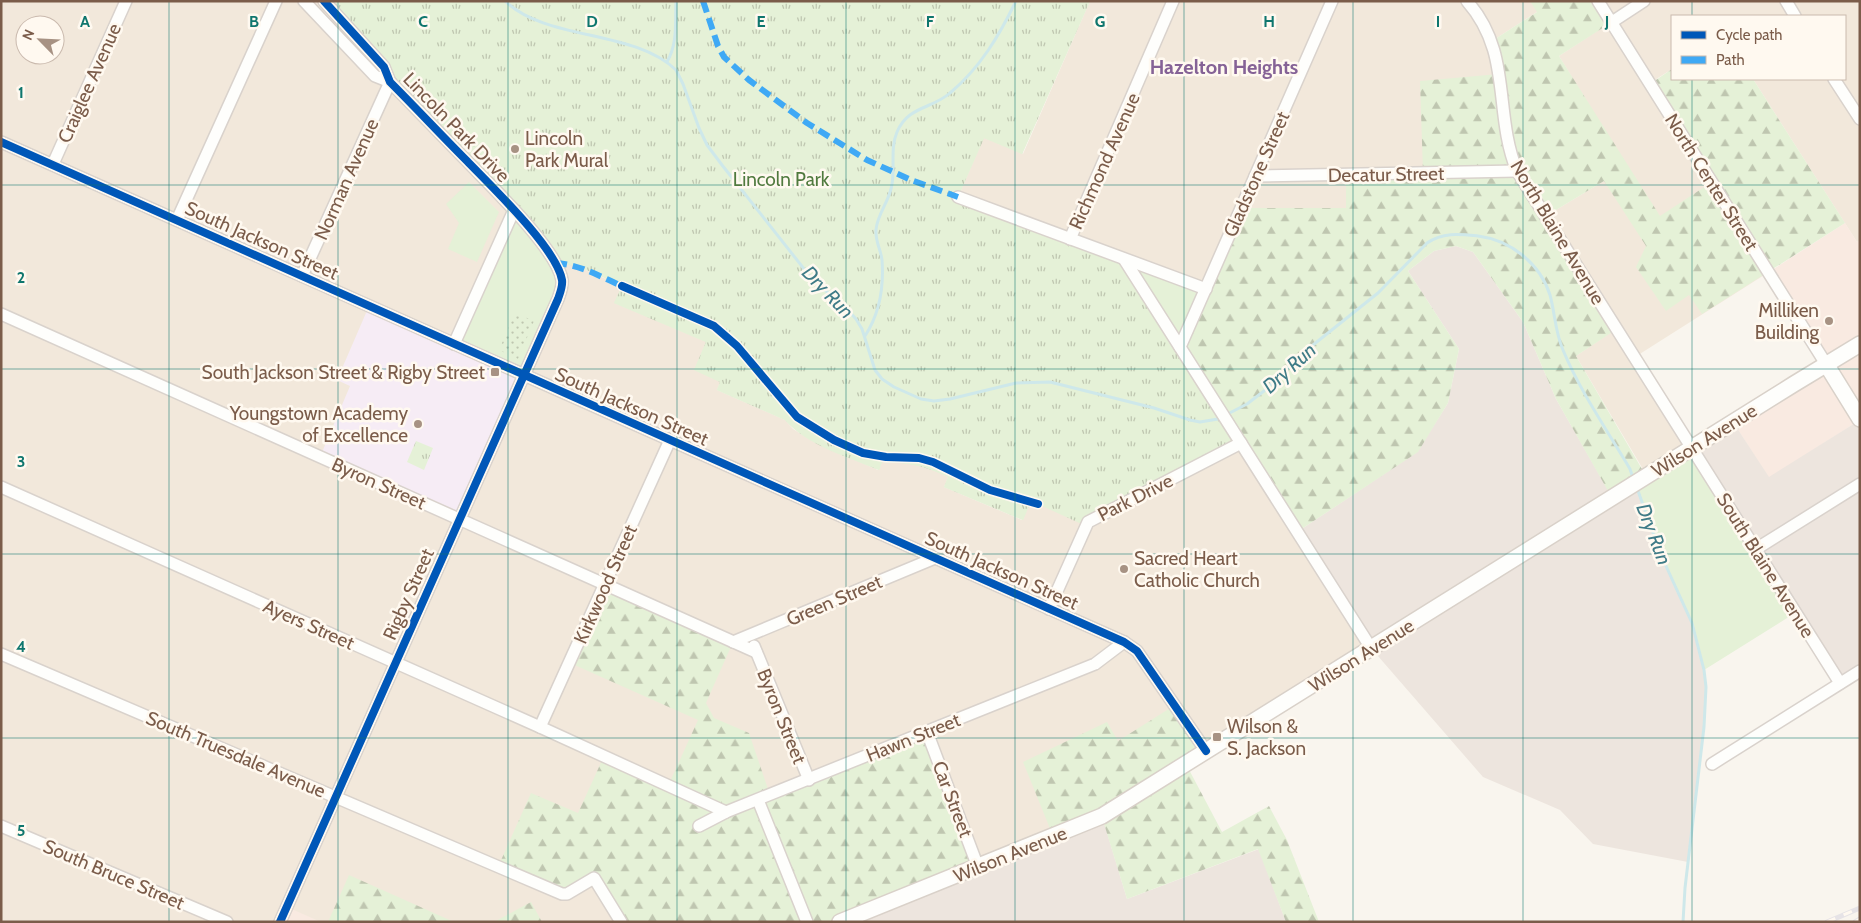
<svg xmlns="http://www.w3.org/2000/svg" width="1861" height="923" font-family="Cabin,sans-serif">
<style>
.residential{fill:#f2e8db;fill-rule:evenodd}
.commercial{fill:#f9eae1}
.industrial{fill:#ede5de}
.education{fill:#f6ecf5}
.grass{fill:#e5f1d7}
.forest{fill:url(#forest-firs)}
.park{fill:url(#park-tufts)}
.garden{fill:url(#garden-dots)}
.lines{fill:none;stroke-linecap:round;stroke-linejoin:round}
.stream{stroke:#cee8ea;stroke-width:3}
.street-casing{stroke:#d9d2cc;stroke-width:14}
.secondary-casing{stroke:#d9d1c9;stroke-width:18}
.street{stroke:#fefefc;stroke-width:11}
.secondary{stroke:#fefefc;stroke-width:15}
.rail-casing{stroke:#e6e3e6;stroke-width:5}
.rail{stroke:#fff9f0;stroke-width:3;stroke-dasharray:9;stroke-linecap:butt}
.quiet{stroke:#3fa9f5;stroke-width:6;stroke-dasharray:12 6;stroke-linecap:butt}
.cycleway-casing{stroke:#fff9f0;stroke-width:11}
.cycleway{stroke:#0057b8;stroke-width:8}
.grid{fill:none;stroke:#0f766e;stroke-width:1;stroke-opacity:0.55}
.poi-dot{fill:#a79283;stroke:#fff9f0;stroke-width:2}
.labels{text-anchor:middle;stroke-width:5;stroke-linejoin:round;paint-order:stroke}
.street-label{font-size:19px;fill:#7b5c4a;stroke:#fff9f0}
.poi-label{font-size:19px;fill:#7b5c4a;stroke:#fff9f0;text-anchor:start}
.park-label{font-size:19px;fill:#507a3e;stroke:#fff9f0}
.neighbourhood-label{font-size:20px;font-weight:bold;fill:#856296;stroke:#fff9f0}
.water-label{font-size:20px;font-style:italic;fill:#3f7b87;stroke:#fff9f0}
.grid-label{font-size:16px;text-anchor:middle;font-weight:bold;fill:#0f766e;stroke:#fff9f0;stroke-width:5;stroke-linejoin:round;paint-order:stroke}
</style>
<defs>
<pattern id="forest-firs" width="22" height="20" patternUnits="userSpaceOnUse" patternTransform="scale(1.25)"><rect width="22" height="20" fill="#e5f1d7"/><path d="M5 1l3.5 6h-7zM16 11l3.5 6h-7z" fill="#bfc6b0"/></pattern>
<pattern id="park-tufts" width="24" height="20" patternUnits="userSpaceOnUse" patternTransform="scale(1.25)"><rect width="24" height="20" fill="#e5f1d7"/><path d="M3 7l-1-3M5 7V3M7 7l1-3M15 17l-1-3M17 17v-4M19 17l1-3" fill="none" stroke="#bfc6b0"/></pattern>
<pattern id="garden-dots" width="8" height="8" patternUnits="userSpaceOnUse" patternTransform="scale(1.25)"><rect width="8" height="8" fill="#e5f1d7"/><path d="M2 2h.1M6 6h.1" fill="none" stroke="#bfc6b0" stroke-width="1.8" stroke-linecap="round"/></pattern>
</defs>
<rect width="100%" height="100%" fill="#f9f5ee"/>
<g class="residential">
<path d="M1,1H324L555,263L568,264L581,268L622,286L615,303L707,342L720,383L717,390L785,420L793,429L811,440L878,470L882,462L909,463L932,469L948,477L944,487L1022,520L1031,501L1042,505L1241,443L1371,648L1230,737L978,867L621,922H1ZM25,25H55V55H25Z"/>
<polygon points="1090,1 1554,1 1492,41 1499,74 1423,173 1346,208 1241,208 1206,289 958,197 984,137 1023,154"/>
<polygon points="1598,1 1860,1 1860,240 1857,242 1753,79 1845,79 1845,16 1672,16 1672,69 1650,83 1769,272 1635,357 1692,448 1647,476 1576,356 1616,329 1546,216 1627,167 1559,56 1611,22"/>
</g>
<g class="commercial">
<polygon points="1845,223 1857,242 1860,240 1860,420 1769,478 1733,422 1826,364 1769,272"/>
<polygon points="287,907 321,922 280,922"/>
</g>
<g class="industrial">
<polygon points="1456,246 1473,252 1523,322 1556,399 1612,497 1636,483 1661,555 1692,623 1704,670 1706,687 1704,727 1688,862 1593,844 1560,810 1483,777 1371,648 1297,532 1417,452 1448,403 1459,349 1408,271 1434,251"/>
<polygon points="1860,420 1860,671 1840,683 1692,448 1733,422 1769,477"/>
<polygon points="1102,816 1127,899 1259,849 1286,922 840,922"/>
</g>
<polygon class="education" points="369,306 524,376 460,519 320,457 350,386 337,380"/>
<g class="grass">
<polygon points="469,182 499,212 477,262 448,249 459,223 446,204"/>
<polygon points="514,210 562,279 524,376 454,344"/>
<polygon points="1124,259 1206,289 1180,347"/>
<polygon points="1692,448 1795,613 1704,670 1692,623 1661,555 1636,483"/>
</g>
<g class="forest">
<path d="M760,1H1090L1022,154L984,138L958,197L1180,347L1241,208H1346V174L1423,173L1420,81L1499,74L1492,41L1537,12L1530,1H1598L1612,22L1559,56L1660,216L1712,182L1650,84L1672,69V79H1753L1845,223L1702,314L1689,295L1666,311L1636,267L1646,246L1604,181L1546,216L1617,329L1576,356L1646,476L1612,498L1556,399L1523,322L1473,252L1456,246L1434,251L1408,271L1459,349L1448,403L1418,452L1297,532L1241,443L1042,505L1031,501L1023,520L944,487L948,477C923,465 910,463 882,462L879,470C848,457 808,446 785,420L717,390L720,382L694,370L706,342L614,303L622,286C600,276 579,264 555,263Z"/>
<polygon points="605,585 733,642 706,703 714,718 749,733 770,795 927,732 978,867 840,922 621,922 594,878 567,894 498,867 531,793 578,813 604,756 668,786 698,720 570,663"/>
<polygon points="1175,705 1206,751 1186,764 1222,832 1269,806 1287,840 1319,922 1286,922 1258,849 1127,899 1102,817 1053,836 1023,762 1107,722 1118,741"/>
<polygon points="349,875 454,922 328,922"/>
<polygon points="531,902 542,922 494,922"/>
</g>
<g class="park">
<path d="M324,1H1090L1022,154L984,138L958,197L1124,259L1241,443L1086,526L1031,501L1023,520L944,487L948,477C923,465 910,463 882,462L879,470C849,457 807,445 785,420L717,390L720,382L694,370L706,342L614,303L622,286C600,276 579,264 555,263L390,82Z"/>
<polygon points="416,441 433,448 424,470 407,462"/>
</g>
<polygon class="garden" points="515,313 534,321 518,359 499,350"/>
<g class="lines">
<g class="stream">
<path d="M505,1C547,41 633,29 676,70L683,84L699,128L707,145L722,165L812,279L845,307L856,319L862,329L875,370L882,379L894,387L921,399L934,401L950,399L1016,383L1050,382L1154,408L1190,420L1200,422L1218,419L1247,404L1264,391L1303,353L1378,293L1427,243C1443,232 1459,234 1478,236C1510,240 1540,263 1550,295C1555,313 1555,332 1563,350C1580,391 1607,430 1630,469L1633,478"/>
<path d="M667,62C678,43 675,22 676,1"/>
<path d="M865,336C880,313 884,287 882,260C881,250 875,241 876,230C877,214 890,201 892,184C895,167 890,148 897,132C908,106 932,109 950,93C980,68 999,36 1016,1"/>
<polyline points="1637,488 1661,555 1692,623 1704,670 1706,687 1704,727 1685,888 1683,922"/>
</g>
<defs>
<g id="street">
<polyline points="304,1 375,76 390,82"/>
<path d="M1467,1C1513,53 1493,112 1517,171L1840,683"/>
<polyline points="1598,1 1826,364"/>
<polyline points="1786,1 1795,16"/>
<polyline points="1612,22 1644,1"/>
<polyline points="1834,79 1860,119"/>
<polyline points="1,142 1124,642 1137,651 1206,751"/>
<polyline points="53,164 126,1"/>
<polyline points="1255,176 1517,171"/>
<polyline points="958,197 1206,289"/>
<polyline points="177,220 276,1"/>
<polyline points="1070,239 1173,1"/>
<polyline points="1124,259 1371,648"/>
<polyline points="302,276 390,82"/>
<polyline points="1,314 756,652"/>
<polyline points="454,344 514,210"/>
<polyline points="1180,347 1332,1"/>
<polyline points="1,487 540,727 726,812"/>
<polyline points="1756,549 1860,484"/>
<polyline points="1049,609 1088,522 1241,443"/>
<polyline points="733,642 935,558"/>
<polyline points="754,646 809,780"/>
<polyline points="1,654 562,894 567,894 594,878 621,922"/>
<polyline points="540,727 670,440"/>
<polyline points="927,732 978,867"/>
<polyline points="1712,764 1860,671"/>
<polyline points="758,800 807,922"/>
<polyline points="1,826 227,922"/>
<polyline points="699,826 726,812 1095,664 1124,642"/>
<path d="M280,922L558,299C560,293 563,286 562,280C557,249 490,185 467,161C441,135 416,108 390,82L384,67L324,1"/>
</g>
<g id="secondary">
<polyline points="1826,364 1860,419"/>
<polyline points="840,922 1102,816 1794,384 1860,344"/>
</g>
</defs>
<use href="#street" class="street-casing"/>
<use href="#secondary" class="secondary-casing"/>
<use href="#street" class="street"/>
<use href="#secondary" class="secondary"/>
<defs>
<g id="rail">
<polyline points="1827,922 1860,908"/>
<polyline points="1855,922 1860,919"/>
</g>
</defs>
<use href="#rail" class="rail-casing"/>
<use href="#rail" class="rail"/>
<g class="quiet">
<polyline points="703,1 718,46 724,57 749,80 807,123 867,160 911,180 958,197"/>
<path d="M555,263C579,264 601,277 622,286"/>
</g>
<defs>
<g id="cycleway">
<polyline points="1,142 1124,642 1137,651 1206,751"/>
<polyline points="622,286 714,326 737,346 797,417 834,440 863,453 886,457 919,458 933,462 990,490 1038,504"/>
<path d="M280,922L558,299C560,293 563,286 562,280C557,249 490,185 467,161C441,135 416,108 390,82L384,67L324,1"/>
</g>
</defs>
<use href="#cycleway" class="cycleway-casing"/>
<use href="#cycleway" class="cycleway"/>
</g>
<path class="grid" d="M169,1V922M338,1V922M508,1V922M677,1V922M846,1V922M1015,1V922M1184,1V922M1353,1V922M1523,1V922M1692,1V16M1692,79V922M1,185H1860M1,369H1860M1,554H1860M1,738H1860"/>
<g class="poi-dot">
<circle cx="515" cy="149" r="5"/>
<circle cx="1829" cy="321" r="5"/>
<rect x="490" y="367" width="10" height="10" rx="2.5"/>
<circle cx="418" cy="424" r="5"/>
<circle cx="1124" cy="569" r="5"/>
<rect x="1212" y="732" width="10" height="10" rx="2.5"/>
</g>
<g class="labels">
<g class="street-label">
<text transform="translate(89 83) rotate(-66)" y="7">Craiglee Avenue</text>
<text transform="translate(457 127) rotate(46)" y="7">Lincoln Park Drive</text>
<text transform="translate(1104 161) rotate(-66)" y="7">Richmond Avenue</text>
<text transform="translate(1256 174) rotate(-66)" y="7">Gladstone Street</text>
<text transform="translate(1386 174) rotate(-1)" y="7">Decatur Street</text>
<text transform="translate(346 179) rotate(-66)" y="7">Norman Avenue</text>
<text transform="translate(1712 182) rotate(58)" y="7">North Center Street</text>
<text transform="translate(1558 232) rotate(59)" y="7">North Blaine Avenue</text>
<text transform="translate(262 240) rotate(24)" y="7">South Jackson Street</text>
<text transform="translate(632 406) rotate(24)" y="7">South Jackson Street</text>
<text transform="translate(1704 440) rotate(-32)" y="7">Wilson Avenue</text>
<text transform="translate(379 483) rotate(24)" y="7">Byron Street</text>
<text transform="translate(1135 497) rotate(-27)" y="7">Park Drive</text>
<text transform="translate(1766 565) rotate(58)" y="7">South Blaine Avenue</text>
<text transform="translate(1002 570) rotate(24)" y="7">South Jackson Street</text>
<text transform="translate(605 584) rotate(-66)" y="7">Kirkwood Street</text>
<text transform="translate(408 594) rotate(-66)" y="7">Rigby Street</text>
<text transform="translate(834 600) rotate(-23)" y="7">Green Street</text>
<text transform="translate(309 624) rotate(24)" y="7">Ayers Street</text>
<text transform="translate(1361 655) rotate(-32)" y="7">Wilson Avenue</text>
<text transform="translate(782 716) rotate(68)" y="7">Byron Street</text>
<text transform="translate(913 737) rotate(-22)" y="7">Hawn Street</text>
<text transform="translate(236 754) rotate(23)" y="7">South Truesdale Avenue</text>
<text transform="translate(953 799) rotate(69)" y="7">Car Street</text>
<text transform="translate(1010 854) rotate(-22)" y="7">Wilson Avenue</text>
<text transform="translate(114 874) rotate(23)" y="7">South Bruce Street</text>
</g>
<g class="poi-label">
<text x="525" y="145">Lincoln<tspan x="525" dy="22">Park Mural</tspan></text>
<text x="1819" y="317" text-anchor="end">Milliken<tspan x="1819" dy="22">Building</tspan></text>
<text x="485" y="379" text-anchor="end">South Jackson Street &amp; Rigby Street</text>
<text x="408" y="420" text-anchor="end">Youngstown Academy<tspan x="408" dy="22">of Excellence</tspan></text>
<text x="1134" y="565">Sacred Heart<tspan x="1134" dy="22">Catholic Church</tspan></text>
<text x="1227" y="733">Wilson &amp;<tspan x="1227" dy="22">S. Jackson</tspan></text>
</g>
<g class="park-label">
<text x="781" y="186">Lincoln Park</text>
</g>
<g class="neighbourhood-label">
<text x="1224" y="74">Hazelton Heights</text>
</g>
<g class="water-label">
<text transform="translate(828 292) rotate(46)" y="7">Dry Run</text>
<text transform="translate(1289 368) rotate(-42)" y="7">Dry Run</text>
<text transform="translate(1654 534) rotate(69)" y="7">Dry Run</text>
</g>
</g>
<g class="grid-label">
<text x="85" y="27">A</text>
<text x="254" y="27">B</text>
<text x="423" y="27">C</text>
<text x="592" y="27">D</text>
<text x="761" y="27">E</text>
<text x="930" y="27">F</text>
<text x="1100" y="27">G</text>
<text x="1269" y="27">H</text>
<text x="1438" y="27">I</text>
<text x="1607" y="27">J</text>
<text x="21" y="98">1</text>
<text x="21" y="283">2</text>
<text x="21" y="467">3</text>
<text x="21" y="652">4</text>
<text x="21" y="836">5</text>
</g>
<rect width="1861" height="923" fill="none" stroke="#7b5c4a" stroke-width="5"/>
<rect x="1671" y="15" width="175" height="65" fill="#fff9f0" stroke="#cabaae"/>
<rect x="1681" y="31" width="25" height="8" fill="#0057b8" stroke="#cabaae"/>
<text x="1716" y="40" font-size="15" fill="#7b5c4a">Cycle path</text>
<rect x="1681" y="56" width="25" height="8" fill="#3fa9f5" stroke="#cabaae"/>
<text x="1716" y="65" font-size="15" fill="#7b5c4a">Path</text>
<g transform="translate(40 40) rotate(294)"><circle r="24" fill="#fff9f0" stroke="#cabaae"/>
<path d="M0-4L9 19L0 12L-9 19Z" fill="#a79283"/>
<text y="-8" font-size="14" font-weight="bold" text-anchor="middle" fill="#7b5c4a">N</text>
</g>
</svg>
